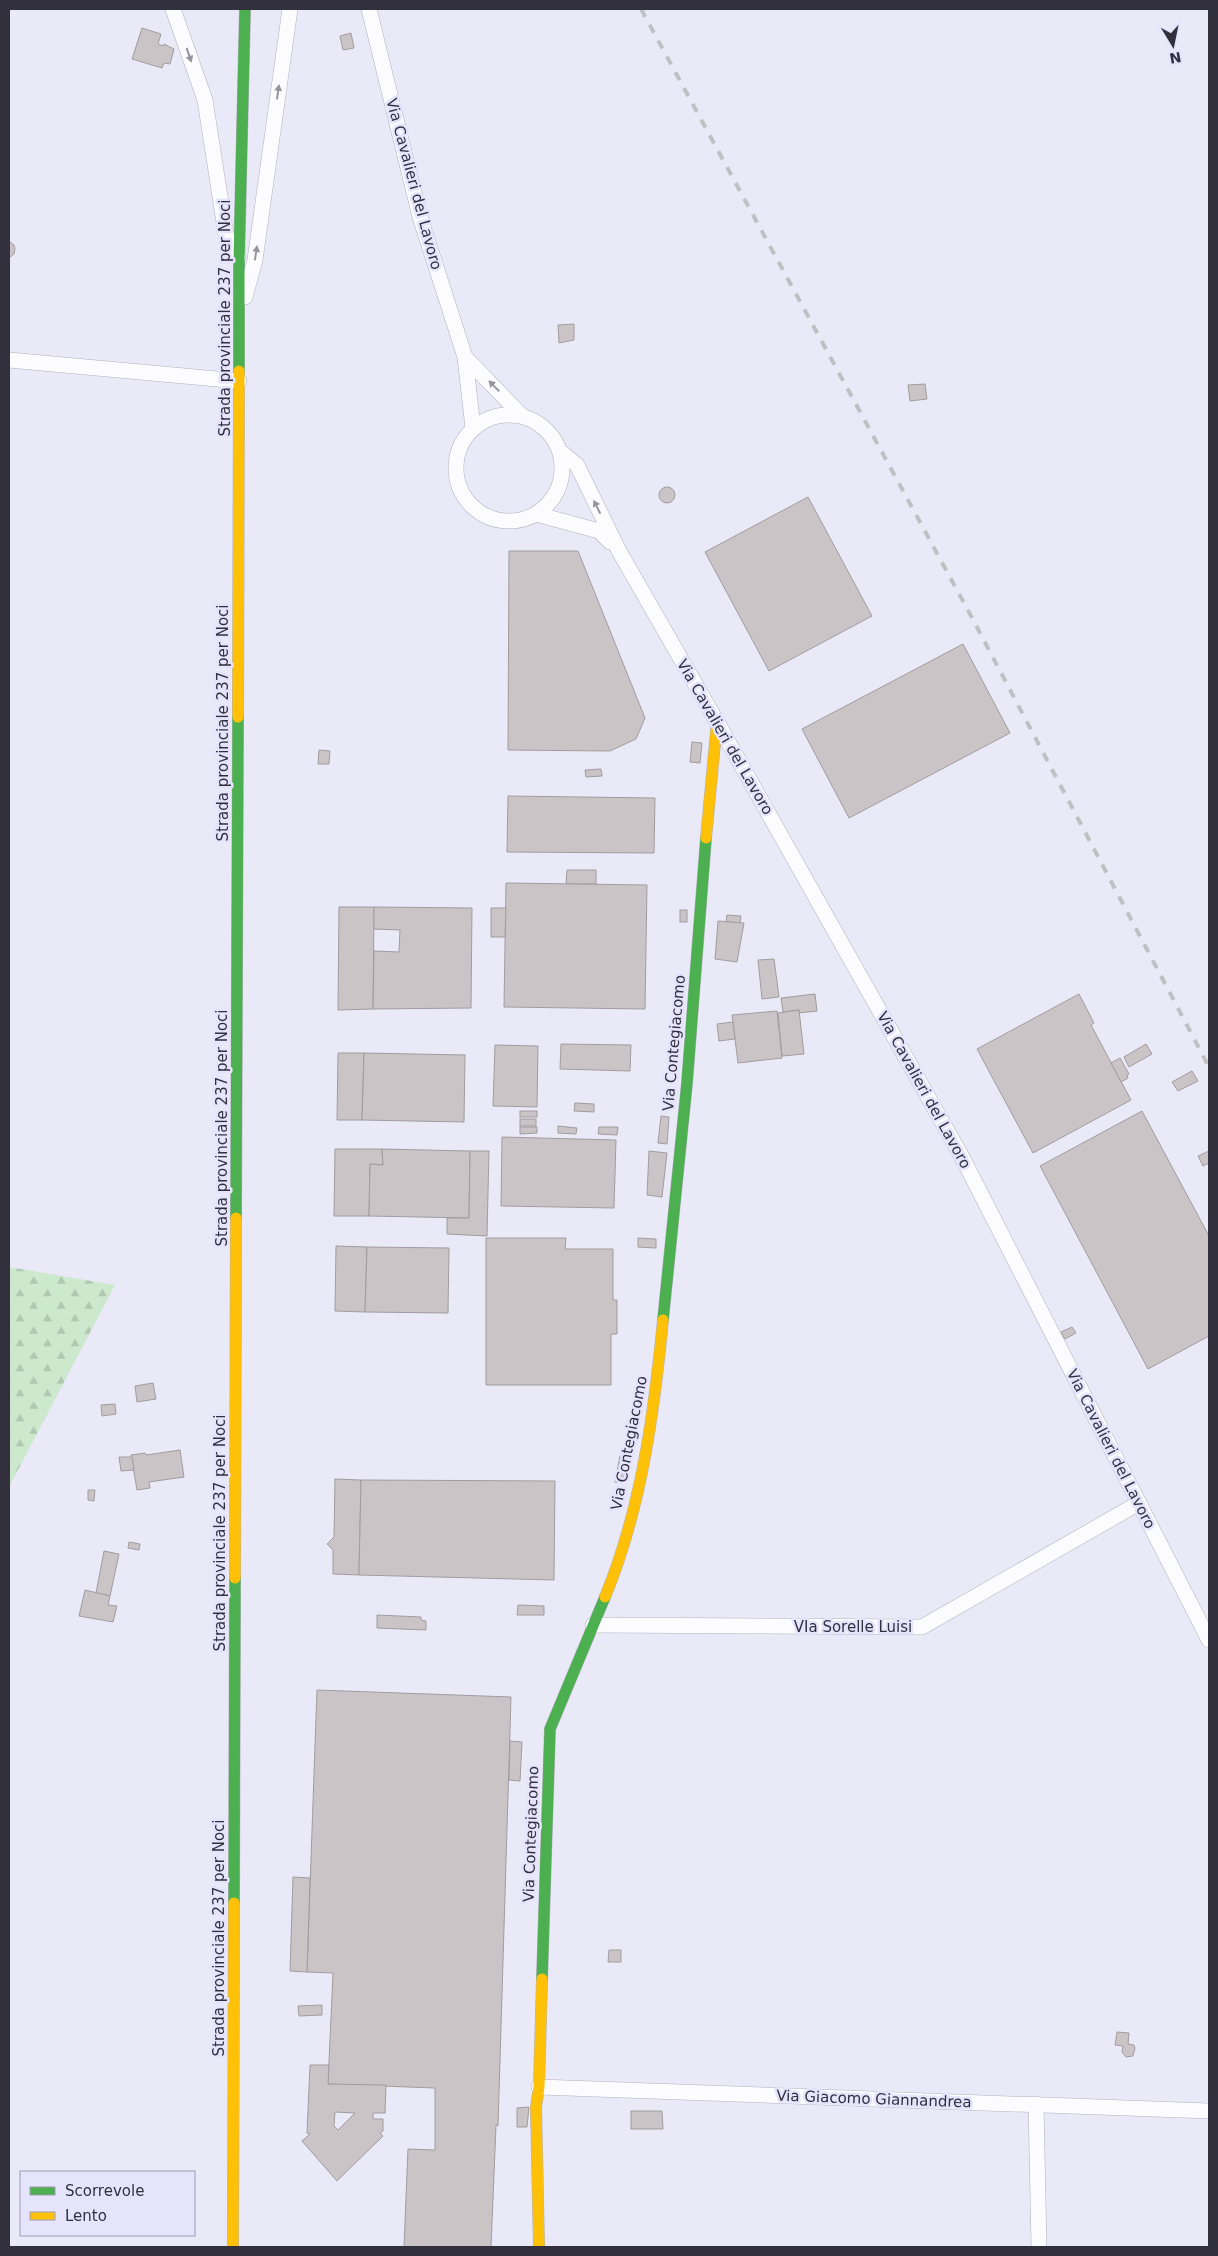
<svg xmlns="http://www.w3.org/2000/svg" width="1218" height="2256" font-family="'DejaVu Sans',sans-serif">
<style>
.forest{fill:url(#forest-firs)}
.building{fill:#cbc4c7;stroke:#a19c9f;fill-rule:evenodd}
.lines{fill:none;stroke-linecap:round;stroke-linejoin:round}
.street-casing{stroke:#b2b1bd;stroke-width:16}
.fast-casing{stroke:#b2b1bd;stroke-width:12}
.slow-casing{stroke:#b2b1bd;stroke-width:12}
.street{stroke:#fcfcfe;stroke-width:15}
.fast{stroke:#4caf50;stroke-width:11}
.slow{stroke:#ffc107;stroke-width:11}
.rail{stroke:#c0c0c4;stroke-width:4;stroke-dasharray:9 9;stroke-linecap:butt}
.oneway{fill:#97969e}
.labels{text-anchor:middle;stroke-width:5;stroke-linejoin:round;paint-order:stroke}
.street-label{font-size:15px;fill:#32303d;stroke:#e6e3fd}
</style>
<defs>
<pattern id="forest-firs" width="22" height="20" patternUnits="userSpaceOnUse" patternTransform="scale(1.25)"><rect width="22" height="20" fill="#cce8cd"/><path d="M5 1l3.5 6h-7zM16 11l3.5 6h-7z" fill="#b0c7b1"/></pattern>
</defs>
<rect width="100%" height="100%" fill="#eae9f7"/>
<polygon class="forest" points="9,1267 115,1285 9,1487"/>
<g class="building">
<polygon points="142,28 161,34 158,44 163,46 164,44 174,49 170,64 164,63 162,68 132,59"/>
<polygon points="351,33 354,48 343,50 340,36"/>
<polygon points="9,241 14,245 15,249 14,254 9,258"/>
<polygon points="574,324 574,340 559,343 558,325"/>
<polygon points="925,384 927,399 910,401 908,385"/>
<circle cx="667" cy="495" r="8"/>
<polygon points="808,497 872,616 769,671 705,552"/>
<polygon points="509,551 578,551 645,718 636,739 610,751 508,750"/>
<polygon points="963,644 1010,733 849,818 802,729"/>
<polygon points="692,742 702,743 700,763 690,762"/>
<polygon points="319,750 330,751 329,764 318,764"/>
<polygon points="601,769 602,776 586,777 585,770"/>
<polygon points="508,796 655,798 654,853 507,852"/>
<polygon points="567,870 596,870 596,884 566,884"/>
<polygon points="506,883 647,885 645,1009 504,1007"/>
<polygon points="339,907 374,907 373,1009 338,1010"/>
<polygon points="374,907 472,908 471,1008 373,1009 374,951 399,952 400,930 374,929"/>
<polygon points="491,908 506,908 505,937 491,937"/>
<rect x="680" y="910" width="7" height="12"/>
<polygon points="727,915 741,916 740,923 726,922"/>
<polygon points="718,921 744,923 737,962 715,959"/>
<polygon points="774,959 779,997 762,999 758,960"/>
<polygon points="815,994 817,1011 799,1013 799,1010 783,1012 781,998"/>
<polygon points="1079,994 1094,1023 1091,1025 1131,1100 1033,1153 977,1049"/>
<polygon points="799,1010 804,1054 782,1056 778,1013"/>
<polygon points="777,1011 782,1058 738,1063 732,1015"/>
<polygon points="733,1022 735,1039 719,1041 717,1024"/>
<polygon points="561,1044 631,1045 630,1071 560,1069"/>
<polygon points="1146,1044 1152,1054 1129,1067 1124,1057"/>
<polygon points="495,1045 538,1046 537,1107 493,1106"/>
<polygon points="338,1053 364,1053 362,1120 337,1120"/>
<polygon points="364,1053 465,1055 464,1122 362,1120"/>
<polygon points="1120,1058 1129,1074 1127,1075 1128,1078 1121,1082 1111,1063"/>
<polygon points="1192,1071 1198,1081 1178,1091 1172,1082"/>
<polygon points="575,1103 594,1104 594,1112 574,1111"/>
<rect x="520" y="1111" width="17" height="6"/>
<polygon points="1142,1111 1209,1236 1209,1336 1148,1369 1040,1166"/>
<polygon points="661,1116 669,1117 667,1144 658,1143"/>
<rect x="520" y="1119" width="16" height="7"/>
<polygon points="558,1126 577,1128 576,1134 558,1133"/>
<polygon points="520,1127 537,1127 537,1133 520,1134"/>
<polygon points="599,1127 618,1127 617,1135 598,1134"/>
<polygon points="502,1137 616,1140 614,1208 501,1206"/>
<polygon points="335,1149 382,1149 383,1165 370,1164 369,1216 334,1216"/>
<polygon points="382,1149 470,1151 469,1218 369,1216 370,1164 383,1165"/>
<polygon points="470,1151 489,1151 487,1236 447,1234 447,1218 469,1218"/>
<polygon points="649,1151 667,1153 662,1197 647,1195"/>
<polygon points="1209,1151 1209,1163 1203,1166 1198,1156"/>
<polygon points="486,1238 566,1238 565,1249 613,1249 613,1300 617,1300 617,1334 611,1334 611,1385 486,1385"/>
<polygon points="638,1238 656,1239 656,1248 638,1247"/>
<polygon points="336,1246 367,1247 365,1312 335,1311"/>
<polygon points="367,1247 449,1248 448,1313 365,1312"/>
<polygon points="1072,1327 1076,1333 1065,1339 1061,1332"/>
<polygon points="153,1383 156,1399 137,1402 135,1386"/>
<polygon points="115,1404 116,1414 102,1416 101,1405"/>
<polygon points="180,1450 184,1477 149,1482 150,1488 137,1490 131,1455 145,1453 146,1455"/>
<polygon points="620,1456 628,1458 623,1483 615,1482"/>
<polygon points="119,1457 132,1457 134,1470 121,1471"/>
<polygon points="335,1479 361,1480 359,1575 333,1574 333,1550 327,1544 334,1537"/>
<polygon points="361,1480 555,1481 554,1580 359,1575"/>
<polygon points="88,1490 95,1490 94,1501 88,1500"/>
<polygon points="129,1542 140,1544 139,1550 128,1548"/>
<polygon points="104,1551 119,1554 110,1596 96,1593"/>
<polygon points="85,1590 110,1596 108,1605 117,1606 113,1622 79,1616"/>
<polygon points="518,1605 544,1606 544,1615 517,1615"/>
<polygon points="377,1615 421,1617 421,1620 426,1621 426,1630 377,1628"/>
<polygon points="317,1690 511,1697 498,2126 496,2125 491,2247 404,2247 408,2149 435,2150 435,2088 328,2084 333,1973 307,1972"/>
<polygon points="510,1741 522,1742 520,1781 509,1780"/>
<polygon points="293,1877 310,1878 307,1972 290,1971"/>
<polygon points="609,1950 621,1950 621,1962 608,1962"/>
<polygon points="322,2005 322,2015 299,2016 298,2006"/>
<polygon points="1117,2032 1129,2033 1128,2044 1134,2045 1135,2048 1133,2056 1126,2057 1122,2052 1123,2046 1115,2045"/>
<path d="M310,2065H329L328,2084L386,2085L385,2113H373V2119H383V2131L380,2133L383,2136L337,2181L302,2141L310,2134L307,2133ZM335,2112L355,2113L338,2130L334,2126Z"/>
<polygon points="529,2107 527,2127 517,2127 517,2108"/>
<polygon points="631,2111 662,2111 663,2129 631,2129"/>
</g>
<g class="lines">
<defs>
<g id="street">
<polyline points="173,9 205,100 226,235 238,257"/>
<polyline points="369,9 420,217 465,357 473,428"/>
<polyline points="245,297 255,260 290,9"/>
<polyline points="465,357 522,416"/>
<polyline points="9,360 239,381"/>
<circle cx="509" cy="468" r="53"/>
<polyline points="560,451 577,465 619,551 717,722 963,1159 1209,1640"/>
<polyline points="536,514 599,531 610,542"/>
<polyline points="593,1625 922,1627 1139,1503"/>
<polyline points="539,2087 1209,2111"/>
<polyline points="1036,2104 1039,2247"/>
</g>
<g id="fast">
<polyline points="239,371 239,261 245,9"/>
<polyline points="236,1218 238,717"/>
<polyline points="663,1320 687,1083 706,838"/>
<polyline points="234,1903 235,1578"/>
<polyline points="542,1979 550,1729 605,1597"/>
</g>
<g id="slow">
<polyline points="238,717 239,371"/>
<polyline points="706,838 717,722"/>
<polyline points="235,1578 236,1218"/>
<path d="M605,1597C641,1510 654,1414 663,1320"/>
<polyline points="233,2247 234,1903"/>
<polyline points="539,2247 536,2107 539,2087 542,1979"/>
</g>
</defs>
<use href="#street" class="street-casing"/>
<use href="#fast" class="fast-casing"/>
<use href="#slow" class="slow-casing"/>
<use href="#street" class="street"/>
<use href="#fast" class="fast"/>
<use href="#slow" class="slow"/>
<polyline class="rail" points="641,9 970,614 1209,1067"/>
</g>
<defs><path id="oneway-solid" d="M-6-.8H1V-3.2L6.5 0L1 3.2V.8H-6Z" transform="scale(1.25)"/></defs>
<g class="oneway">
<use href="#oneway-solid" transform="translate(189 55) rotate(71)"/>
<use href="#oneway-solid" transform="translate(278 92) rotate(-82)"/>
<use href="#oneway-solid" transform="translate(256 253) rotate(-81)"/>
<use href="#oneway-solid" transform="translate(494 386) rotate(-134)"/>
<use href="#oneway-solid" transform="translate(597 507) rotate(-116)"/>
</g>
<g class="labels">
<g class="street-label">
<text transform="translate(414 184) rotate(75)" y="5">Via Cavalieri del Lavoro</text>
<text transform="translate(225 318) rotate(-90)" y="5">Strada provinciale 237 per Noci</text>
<text transform="translate(223 723) rotate(-90)" y="5">Strada provinciale 237 per Noci</text>
<text transform="translate(725 737) rotate(60)" y="5">Via Cavalieri del Lavoro</text>
<text transform="translate(674 1043) rotate(-85)" y="5">Via Contegiacomo</text>
<text transform="translate(924 1090) rotate(61)" y="5">Via Cavalieri del Lavoro</text>
<text transform="translate(222 1128) rotate(-90)" y="5">Strada provinciale 237 per Noci</text>
<text transform="translate(629 1443) rotate(-79)" y="5">Via Contegiacomo</text>
<text transform="translate(1111 1449) rotate(63)" y="5">Via Cavalieri del Lavoro</text>
<text transform="translate(220 1533) rotate(-90)" y="5">Strada provinciale 237 per Noci</text>
<text x="853" y="1632">VIa Sorelle Luisi</text>
<text transform="translate(531 1834) rotate(-88)" y="5">Via Contegiacomo</text>
<text transform="translate(219 1938) rotate(-90)" y="5">Strada provinciale 237 per Noci</text>
<text transform="translate(874 2099) rotate(2)" y="5">Via Giacomo Giannandrea</text>
</g>
</g>
<rect width="1218" height="2256" fill="none" stroke="#32303d" stroke-width="20"/>
<rect x="20" y="2171" width="175" height="65" fill="#e6e3fd" stroke="#9e9bb0"/>
<rect x="30" y="2187" width="25" height="8" fill="#4caf50" stroke="#9e9bb0"/>
<text x="65" y="2196" font-size="15" fill="#32303d">Scorrevole</text>
<rect x="30" y="2212" width="25" height="8" fill="#ffc107" stroke="#9e9bb0"/>
<text x="65" y="2221" font-size="15" fill="#32303d">Lento</text>
<g transform="translate(1173 45) rotate(170)" stroke="#e6e3fd" stroke-width="4" paint-order="stroke">
<path d="M0-4L9 19L0 12L-9 19Z" fill="#32303d"/>
<text y="-8" font-size="14" font-weight="bold" text-anchor="middle" fill="#32303d">N</text>
</g>
</svg>
